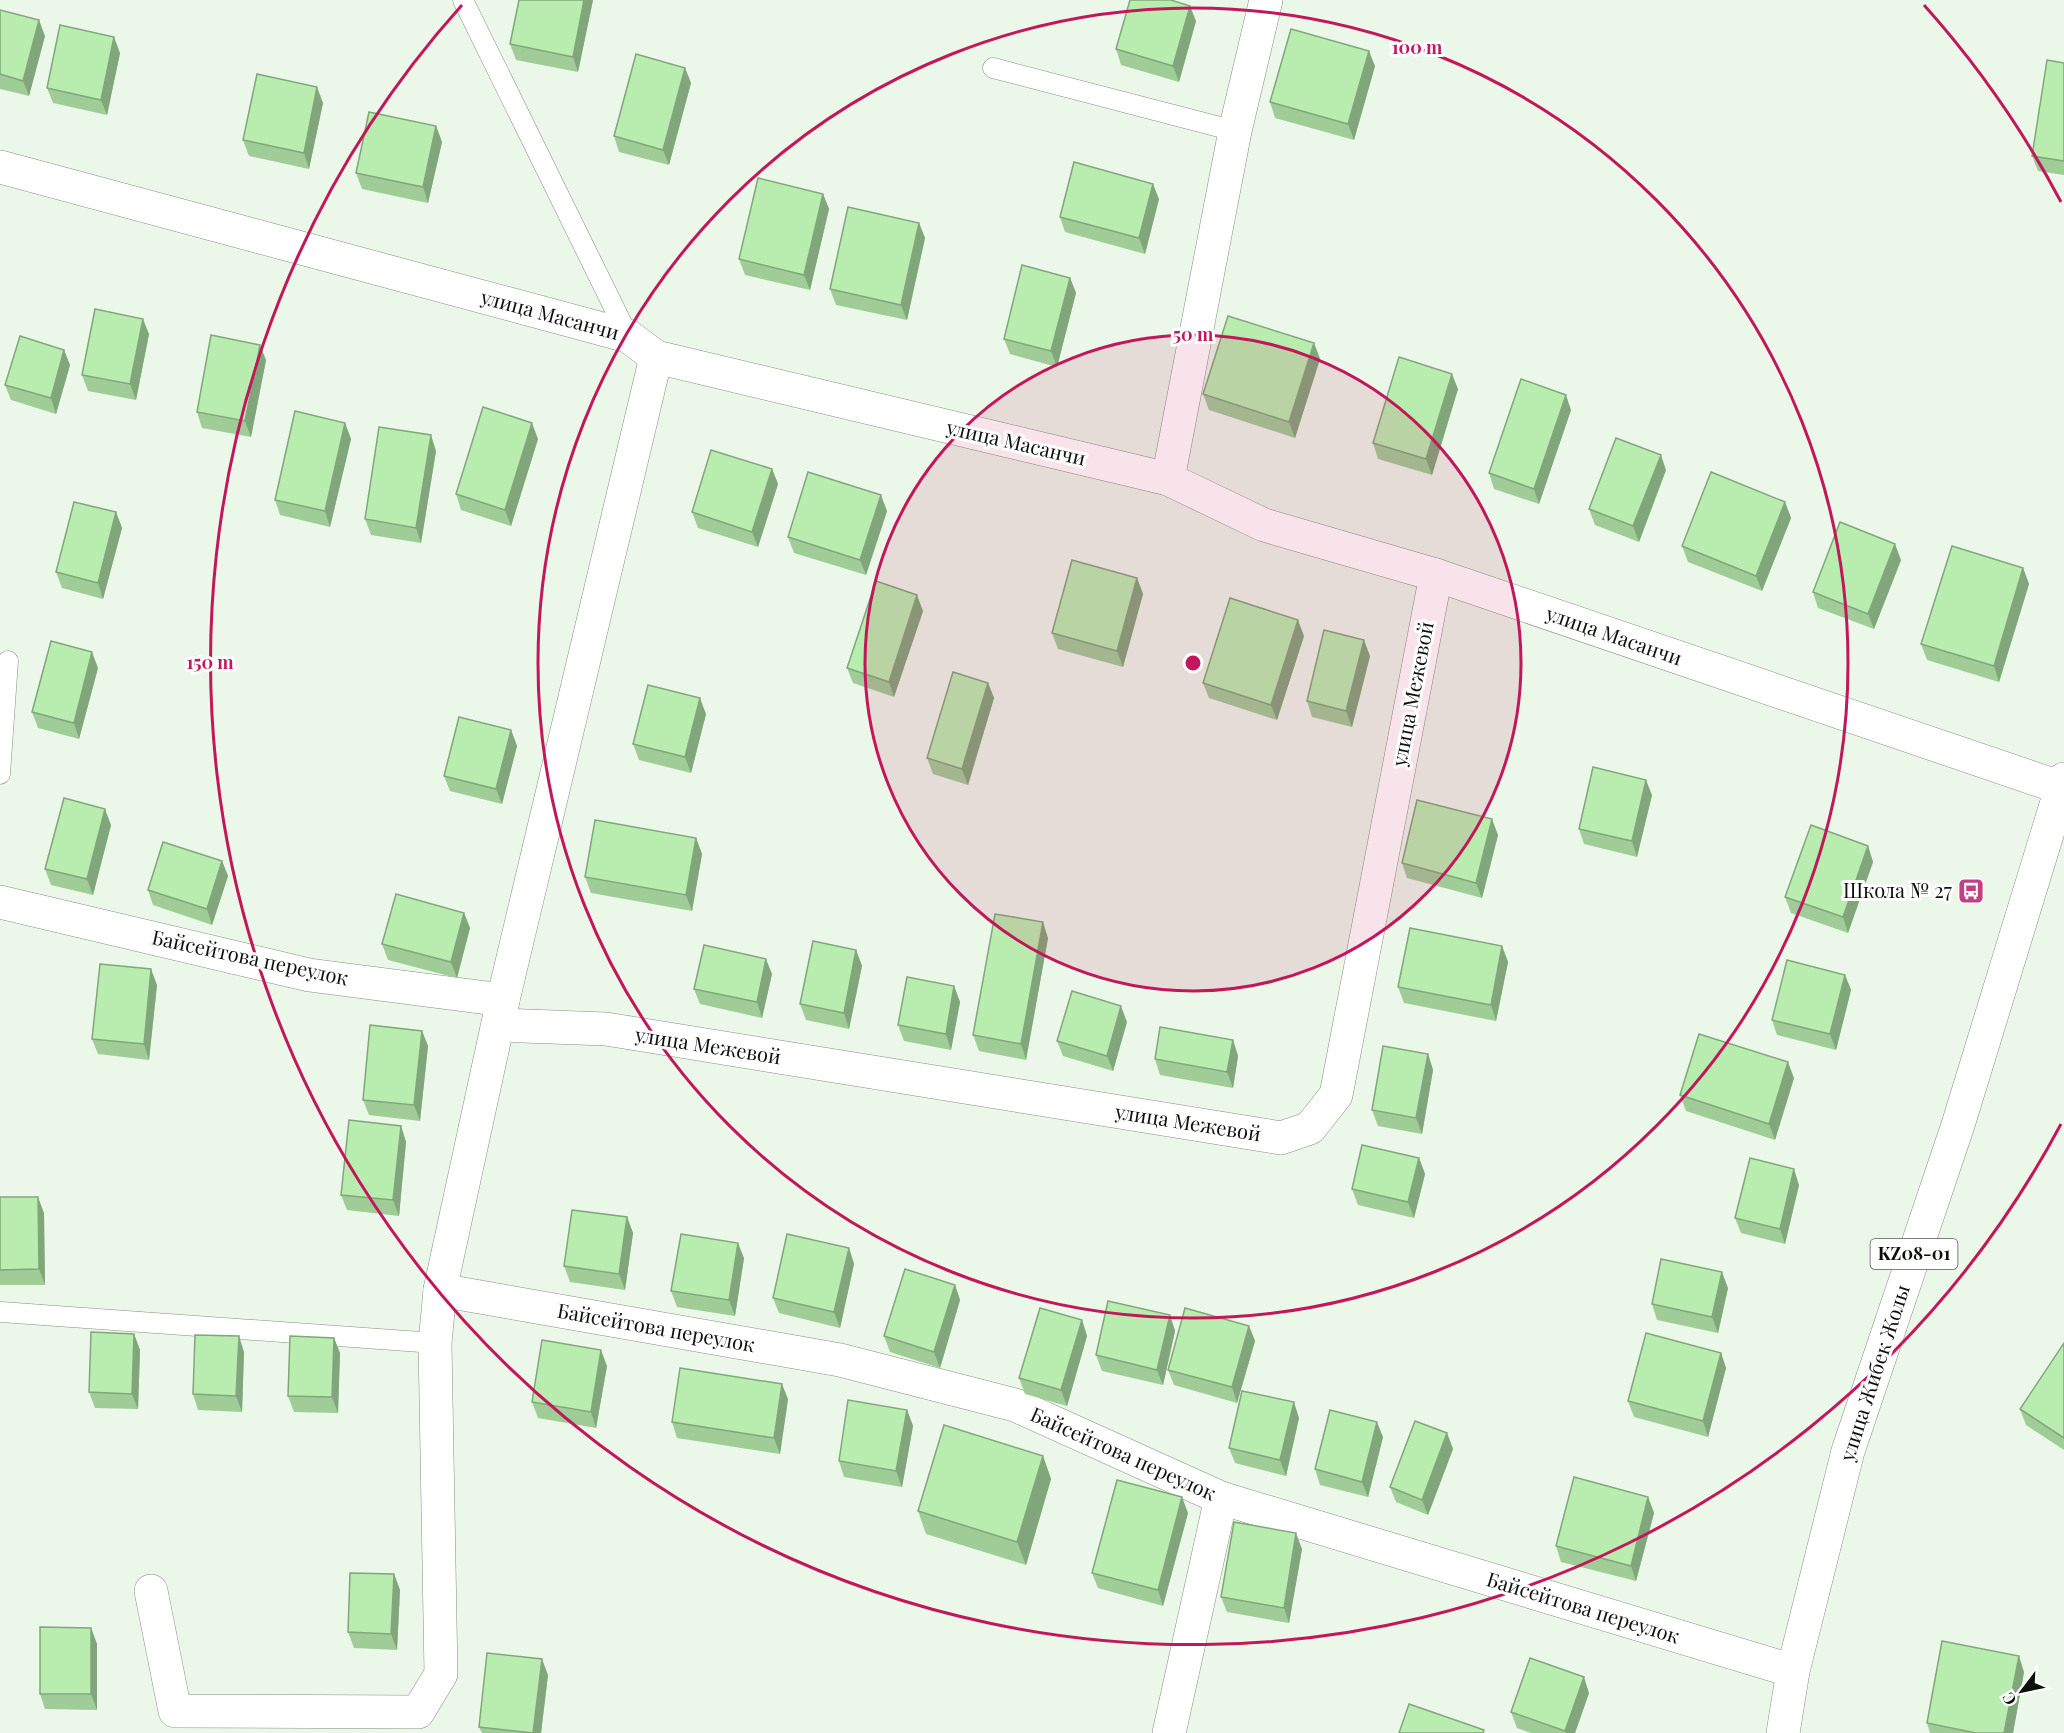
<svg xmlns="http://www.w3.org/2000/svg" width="2064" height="1733" font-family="'Playfair Display',serif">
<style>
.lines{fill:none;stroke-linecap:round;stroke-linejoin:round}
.lane-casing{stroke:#859083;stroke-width:21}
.street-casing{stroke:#859083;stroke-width:34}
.primary-casing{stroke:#859083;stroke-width:34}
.lane{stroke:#fff;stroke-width:20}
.street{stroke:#fff;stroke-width:33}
.primary{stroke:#fff;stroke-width:33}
.wall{fill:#9fcc97}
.shaded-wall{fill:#82a67b}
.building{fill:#b9edb0;stroke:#82a67b;stroke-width:1.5}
.ring{fill:none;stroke:#c2185b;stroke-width:3}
.labels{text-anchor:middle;stroke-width:6;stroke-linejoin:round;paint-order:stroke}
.shield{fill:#fff;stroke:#565855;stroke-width:1.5}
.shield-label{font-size:18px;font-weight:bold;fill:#0d110c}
.street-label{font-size:20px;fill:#0d110c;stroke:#fff}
.poi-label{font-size:20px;fill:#0d110c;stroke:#fff;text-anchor:end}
.centre{fill:#c2185b;stroke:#fff;stroke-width:3}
.ring-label{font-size:18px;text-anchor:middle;font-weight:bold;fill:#c2185b;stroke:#fff;stroke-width:6;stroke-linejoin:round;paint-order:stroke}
</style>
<rect width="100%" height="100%" fill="#ebf8e9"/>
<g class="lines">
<defs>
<g id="lane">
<polyline points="463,0 628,336"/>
<polyline points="993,68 1235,131"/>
<polyline points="0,774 8,661"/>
<polyline points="1,1312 435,1343"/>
</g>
<g id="street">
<polyline points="0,167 628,336 656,357 1168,479 1264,525 1436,575 2062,788"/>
<polyline points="1168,479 1235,131 1266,0"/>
<polyline points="0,902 309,975 503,1000"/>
<polyline points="498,1025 606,1029 1281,1138 1310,1128 1336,1095 1436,575"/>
<polyline points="440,1290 840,1360 1015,1405 1221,1498 1793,1671"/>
<polyline points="151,1591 175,1711 418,1712 441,1674 435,1343 440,1290 503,1000 656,357"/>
<polyline points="1169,1733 1221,1498"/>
</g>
<polyline id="primary" points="1783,1733 1793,1671 1848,1451 1958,1125 2064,779"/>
</defs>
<use href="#lane" class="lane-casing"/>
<use href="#street" class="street-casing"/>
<use href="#primary" class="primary-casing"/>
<use href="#lane" class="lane"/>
<use href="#street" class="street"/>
<use href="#primary" class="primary"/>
</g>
<g class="wall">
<polygon points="519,0 593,0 578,72 516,60 510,44"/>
<polygon points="0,10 45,36 29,96 0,89"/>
<polygon points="1196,21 1179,82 1121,65 1116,49"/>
<polygon points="120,53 107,115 53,103 47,88"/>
<polygon points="2064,63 2064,175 2038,171 2032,156"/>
<polygon points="1375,66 1354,140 1275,118 1270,102"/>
<polygon points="685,68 691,83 669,165 619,152 614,136"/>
<polygon points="323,103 309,169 249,156 243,140"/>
<polygon points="436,126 442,142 428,203 362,189 356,173"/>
<polygon points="823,194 829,209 810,290 745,275 739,259"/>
<polygon points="1159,199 1145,254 1065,232 1060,217"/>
<polygon points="919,223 925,238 907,320 836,305 830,289"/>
<polygon points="1070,278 1076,293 1057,367 1010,354 1004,339"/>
<polygon points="149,334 136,400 88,391 82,375"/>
<polygon points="1314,343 1320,359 1295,438 1209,410 1203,394"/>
<polygon points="64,350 70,365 56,414 11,400 5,385"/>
<polygon points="266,360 251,437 202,428 197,412"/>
<polygon points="1458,389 1432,475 1378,459 1373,443"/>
<polygon points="1571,410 1539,504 1494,489 1489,473"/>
<polygon points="345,423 351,439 330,527 280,515 275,500"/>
<polygon points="538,439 511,526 461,510 456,494"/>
<polygon points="436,451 421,543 371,535 365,519"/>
<polygon points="772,469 778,484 758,547 698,528 692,512"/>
<polygon points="1666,470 1639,542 1595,525 1589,509"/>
<polygon points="1785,502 1791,518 1762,591 1688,562 1682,546"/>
<polygon points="887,511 866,575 794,553 788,537"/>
<polygon points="116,512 122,528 103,599 62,588 56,572"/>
<polygon points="1901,560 1874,629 1818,608 1813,592"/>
<polygon points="2023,568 2029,584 1999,682 1927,660 1921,644"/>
<polygon points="1137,578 1143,594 1123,667 1058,649 1052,633"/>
<polygon points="923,611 894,697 853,683 847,668"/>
<polygon points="1304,636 1277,720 1209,698 1203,683"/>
<polygon points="1370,656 1352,727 1312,717 1307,701"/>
<polygon points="98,668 79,739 38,728 32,712"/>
<polygon points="988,683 994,698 968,785 933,774 927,758"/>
<polygon points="706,714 691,773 639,760 633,744"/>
<polygon points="511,730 517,746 502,804 450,791 444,776"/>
<polygon points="1652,795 1637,857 1584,844 1579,829"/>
<polygon points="111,825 93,895 51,885 45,869"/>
<polygon points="1498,835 1482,898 1407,878 1402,863"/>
<polygon points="696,838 702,854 692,911 591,893 585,877"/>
<polygon points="1868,846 1873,862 1848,933 1791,913 1785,897"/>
<polygon points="222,861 228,876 212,925 153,905 148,890"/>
<polygon points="464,913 470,928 457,978 388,960 382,944"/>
<polygon points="1048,938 1026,1060 979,1051 973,1035"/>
<polygon points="1502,946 1508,962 1496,1021 1404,1003 1398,987"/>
<polygon points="856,950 862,966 849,1029 806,1020 800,1004"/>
<polygon points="772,974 762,1018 700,1004 694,989"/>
<polygon points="1845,975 1851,990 1836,1050 1777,1035 1772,1020"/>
<polygon points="157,985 149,1060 98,1054 92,1039"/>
<polygon points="954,986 960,1002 951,1050 904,1041 898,1025"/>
<polygon points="1127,1022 1113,1071 1063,1056 1057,1041"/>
<polygon points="422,1031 428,1046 420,1121 369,1115 363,1100"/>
<polygon points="1233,1040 1238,1056 1233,1088 1160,1075 1155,1059"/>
<polygon points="1428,1054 1433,1070 1422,1134 1378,1126 1372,1110"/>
<polygon points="1794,1078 1775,1140 1686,1111 1680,1095"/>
<polygon points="401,1126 406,1142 399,1216 347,1210 341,1195"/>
<polygon points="1419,1158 1425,1174 1414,1218 1358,1205 1352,1189"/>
<polygon points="1799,1185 1785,1244 1741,1233 1735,1218"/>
<polygon points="0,1197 44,1213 45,1285 0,1285"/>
<polygon points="627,1217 633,1233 625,1290 570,1282 564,1266"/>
<polygon points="849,1248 854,1264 840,1328 779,1313 773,1298"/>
<polygon points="744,1258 735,1316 677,1307 671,1291"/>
<polygon points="955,1285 960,1300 940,1368 890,1352 884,1336"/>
<polygon points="1728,1288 1718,1333 1657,1320 1652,1304"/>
<polygon points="1170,1315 1175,1331 1163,1385 1102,1371 1096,1355"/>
<polygon points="1082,1320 1087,1336 1067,1406 1025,1394 1019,1378"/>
<polygon points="1249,1326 1255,1341 1237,1403 1174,1385 1168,1370"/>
<polygon points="134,1334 140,1350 138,1409 95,1408 89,1392"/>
<polygon points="334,1338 340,1353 338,1413 294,1412 288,1396"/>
<polygon points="2064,1343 2064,1450 2026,1425 2020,1409"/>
<polygon points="244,1352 242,1412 198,1410 193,1394"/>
<polygon points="1721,1353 1726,1368 1708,1437 1634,1417 1628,1401"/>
<polygon points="607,1366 596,1428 538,1418 532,1402"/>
<polygon points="788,1399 780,1454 677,1438 672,1422"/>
<polygon points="907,1410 913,1426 902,1487 844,1477 839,1461"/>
<polygon points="1299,1418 1286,1476 1235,1463 1229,1448"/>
<polygon points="1447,1433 1453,1449 1428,1515 1396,1502 1390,1487"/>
<polygon points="1383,1437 1368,1497 1320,1485 1315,1469"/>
<polygon points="1043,1456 1051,1479 1026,1565 926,1534 918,1511"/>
<polygon points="1648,1497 1654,1513 1636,1581 1561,1562 1556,1546"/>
<polygon points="1188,1513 1163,1606 1098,1588 1092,1573"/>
<polygon points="1302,1549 1289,1623 1227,1612 1221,1597"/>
<polygon points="394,1574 400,1590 397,1650 354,1648 348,1632"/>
<polygon points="91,1628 97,1644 97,1710 45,1709 40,1694"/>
<polygon points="2024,1672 2013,1733 1930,1733 1927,1723"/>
<polygon points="548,1675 541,1733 482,1733 479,1727"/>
<polygon points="1589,1693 1575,1733 1531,1733 1517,1728 1511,1712"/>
</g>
<g class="shaded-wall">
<polygon points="584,0 593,0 578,72 573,57"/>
<polygon points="1190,6 1196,21 1179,82 1173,66"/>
<polygon points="39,20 45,36 29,96 23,81"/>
<polygon points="114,37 120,53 107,115 101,100"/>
<polygon points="1369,51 1375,66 1354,140 1348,124"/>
<polygon points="685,68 691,83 669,165 663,150"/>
<polygon points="317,87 323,103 309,169 304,153"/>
<polygon points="436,126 442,142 428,203 423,187"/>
<polygon points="1153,184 1159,199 1145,254 1139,238"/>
<polygon points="823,194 829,209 810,290 804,275"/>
<polygon points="919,223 925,238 907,320 901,305"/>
<polygon points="1070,278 1076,293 1057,367 1051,351"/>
<polygon points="143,319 149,334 136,400 130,384"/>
<polygon points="1314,343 1320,359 1295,438 1289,422"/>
<polygon points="260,345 266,360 251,437 245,421"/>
<polygon points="64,350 70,365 56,414 51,398"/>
<polygon points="1452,374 1458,389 1432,475 1426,459"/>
<polygon points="1566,395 1571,410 1539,504 1534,489"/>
<polygon points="345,423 351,439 330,527 325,511"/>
<polygon points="532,423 538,439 511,526 505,510"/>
<polygon points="431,435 436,451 421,543 416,528"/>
<polygon points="1661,455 1666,470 1639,542 1633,526"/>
<polygon points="772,469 778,484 758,547 752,532"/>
<polygon points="881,495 887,511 866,575 860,560"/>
<polygon points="1785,502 1791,518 1762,591 1756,576"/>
<polygon points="116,512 122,528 103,599 98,583"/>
<polygon points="1895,544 1901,560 1874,629 1868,614"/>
<polygon points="2023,568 2029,584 1999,682 1994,666"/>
<polygon points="1137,578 1143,594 1123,667 1117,651"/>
<polygon points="917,595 923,611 894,697 889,682"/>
<polygon points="1298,620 1304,636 1277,720 1271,705"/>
<polygon points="1364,640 1370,656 1352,727 1346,711"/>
<polygon points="92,652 98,668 79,739 74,723"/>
<polygon points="988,683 994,698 968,785 962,769"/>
<polygon points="700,698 706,714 691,773 685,757"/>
<polygon points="511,730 517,746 502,804 496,789"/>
<polygon points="1646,780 1652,795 1637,857 1632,841"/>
<polygon points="105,809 111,825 93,895 87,879"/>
<polygon points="1492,819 1498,835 1482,898 1476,883"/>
<polygon points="696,838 702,854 692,911 686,895"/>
<polygon points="1868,846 1873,862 1848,933 1843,917"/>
<polygon points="222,861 228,876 212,925 207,909"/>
<polygon points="464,913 470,928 457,978 451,962"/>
<polygon points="1043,922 1048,938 1026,1060 1021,1044"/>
<polygon points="1502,946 1508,962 1496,1021 1491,1005"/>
<polygon points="856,950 862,966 849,1029 844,1013"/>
<polygon points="766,959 772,974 762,1018 757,1002"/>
<polygon points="151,969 157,985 149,1060 144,1044"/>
<polygon points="1845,975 1851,990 1836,1050 1830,1034"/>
<polygon points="954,986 960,1002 951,1050 946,1034"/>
<polygon points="1121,1006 1127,1022 1113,1071 1107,1056"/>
<polygon points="422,1031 428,1046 420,1121 414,1105"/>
<polygon points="1233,1040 1238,1056 1233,1088 1227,1072"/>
<polygon points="1428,1054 1433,1070 1422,1134 1416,1118"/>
<polygon points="1788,1062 1794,1078 1775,1140 1769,1124"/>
<polygon points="401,1126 406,1142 399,1216 393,1200"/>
<polygon points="1419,1158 1425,1174 1414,1218 1408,1202"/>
<polygon points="1794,1169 1799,1185 1785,1244 1780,1229"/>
<polygon points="38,1197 44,1213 45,1285 39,1269"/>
<polygon points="627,1217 633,1233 625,1290 619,1274"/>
<polygon points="738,1243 744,1258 735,1316 729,1300"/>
<polygon points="849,1248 854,1264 840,1328 834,1312"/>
<polygon points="1722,1272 1728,1288 1718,1333 1712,1317"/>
<polygon points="955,1285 960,1300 940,1368 934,1352"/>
<polygon points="1170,1315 1175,1331 1163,1385 1157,1370"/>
<polygon points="1082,1320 1087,1336 1067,1406 1061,1390"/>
<polygon points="1249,1326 1255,1341 1237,1403 1232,1387"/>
<polygon points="134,1334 140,1350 138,1409 132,1394"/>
<polygon points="239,1336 244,1352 242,1412 236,1396"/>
<polygon points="334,1338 340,1353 338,1413 332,1397"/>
<polygon points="601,1350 607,1366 596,1428 591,1412"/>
<polygon points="1721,1353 1726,1368 1708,1437 1703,1421"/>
<polygon points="782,1384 788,1399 780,1454 774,1438"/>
<polygon points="1294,1402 1299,1418 1286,1476 1280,1460"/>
<polygon points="907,1410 913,1426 902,1487 896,1471"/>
<polygon points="1377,1422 1383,1437 1368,1497 1362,1482"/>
<polygon points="1447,1433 1453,1449 1428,1515 1422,1500"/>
<polygon points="1043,1456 1051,1479 1026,1565 1017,1542"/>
<polygon points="1182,1497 1188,1513 1163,1606 1158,1590"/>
<polygon points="1648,1497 1654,1513 1636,1581 1631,1566"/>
<polygon points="1296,1533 1302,1549 1289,1623 1284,1608"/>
<polygon points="394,1574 400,1590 397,1650 391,1634"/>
<polygon points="91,1628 97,1644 97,1710 91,1694"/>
<polygon points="2019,1656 2024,1672 2013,1733 2004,1733"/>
<polygon points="542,1659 548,1675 541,1733 533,1733"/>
<polygon points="1584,1677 1589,1693 1575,1733 1566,1733 1565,1731"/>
</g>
<g class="building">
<polygon points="519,0 584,0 573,57 510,44"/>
<polygon points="1130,0 1171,0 1190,6 1173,66 1116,49"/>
<polygon points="0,10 39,20 23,81 0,74"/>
<polygon points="60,25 114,37 101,100 47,88"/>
<polygon points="1291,29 1369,51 1348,124 1270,102"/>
<polygon points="636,54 685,68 663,150 614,136"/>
<polygon points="2047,60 2064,63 2064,161 2032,156"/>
<polygon points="257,74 317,87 304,153 243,140"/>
<polygon points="369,112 436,126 423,187 356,173"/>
<polygon points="1074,162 1153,184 1139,238 1060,217"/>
<polygon points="758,178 823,194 804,275 739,259"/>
<polygon points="848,207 919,223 901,305 830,289"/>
<polygon points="1022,265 1070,278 1051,351 1004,339"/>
<polygon points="95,309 143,319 130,384 82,375"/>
<polygon points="1228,316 1314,343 1289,422 1203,394"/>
<polygon points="211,335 260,345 245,421 197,412"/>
<polygon points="20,336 64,350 51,398 5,385"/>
<polygon points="1399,357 1452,374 1426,459 1373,443"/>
<polygon points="1521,379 1566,395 1534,489 1489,473"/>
<polygon points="483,407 532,423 505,510 456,494"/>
<polygon points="295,411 345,423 325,511 275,500"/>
<polygon points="379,427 431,435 416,528 365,519"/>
<polygon points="1616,438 1661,455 1633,526 1589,509"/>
<polygon points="711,450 772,469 752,532 692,512"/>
<polygon points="808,472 881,495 860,560 788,537"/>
<polygon points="1711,472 1785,502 1756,576 1682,546"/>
<polygon points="74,502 116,512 98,583 56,572"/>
<polygon points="1840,522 1895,544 1868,614 1813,592"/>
<polygon points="1952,546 2023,568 1994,666 1921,644"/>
<polygon points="1072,560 1137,578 1117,651 1052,633"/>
<polygon points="876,581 917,595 889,682 847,668"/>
<polygon points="1230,598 1298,620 1271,705 1203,683"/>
<polygon points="1324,630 1364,640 1346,711 1307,701"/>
<polygon points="51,641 92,652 74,723 32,712"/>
<polygon points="953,672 988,683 962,769 927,758"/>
<polygon points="648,685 700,698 685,757 633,744"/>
<polygon points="459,717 511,730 496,789 444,776"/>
<polygon points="1593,767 1646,780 1632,841 1579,829"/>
<polygon points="64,798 105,809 87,879 45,869"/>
<polygon points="1417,800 1492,819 1476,883 1402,863"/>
<polygon points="595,820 696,838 686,895 585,877"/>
<polygon points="1811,825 1868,846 1843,917 1785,897"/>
<polygon points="163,842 222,861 207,909 148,890"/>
<polygon points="396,894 464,913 451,962 382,944"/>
<polygon points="995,914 1043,922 1021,1044 973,1035"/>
<polygon points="1410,928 1502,946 1491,1005 1398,987"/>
<polygon points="813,941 856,950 844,1013 800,1004"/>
<polygon points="704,945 766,959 757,1002 694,989"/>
<polygon points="1787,960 1845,975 1830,1034 1772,1020"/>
<polygon points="100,964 151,969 144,1044 92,1039"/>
<polygon points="907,977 954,986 946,1034 898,1025"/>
<polygon points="1072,991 1121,1006 1107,1056 1057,1041"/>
<polygon points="370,1025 422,1031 414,1105 363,1100"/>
<polygon points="1160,1027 1233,1040 1227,1072 1155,1059"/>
<polygon points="1699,1034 1788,1062 1769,1124 1680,1095"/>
<polygon points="1383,1046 1428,1054 1416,1118 1372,1110"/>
<polygon points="349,1120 401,1126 393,1200 341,1195"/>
<polygon points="1362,1145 1419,1158 1408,1202 1352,1189"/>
<polygon points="1750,1158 1794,1169 1780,1229 1735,1218"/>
<polygon points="0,1197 38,1197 39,1269 0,1270"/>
<polygon points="572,1210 627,1217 619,1274 564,1266"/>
<polygon points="681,1234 738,1243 729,1300 671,1291"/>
<polygon points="787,1234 849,1248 834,1312 773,1298"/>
<polygon points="1661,1259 1722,1272 1712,1317 1652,1304"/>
<polygon points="905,1269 955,1285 934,1352 884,1336"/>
<polygon points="1108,1301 1170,1315 1157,1370 1096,1355"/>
<polygon points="1040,1308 1082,1320 1061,1390 1019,1378"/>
<polygon points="1185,1308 1249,1326 1232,1387 1168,1370"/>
<polygon points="91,1332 134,1334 132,1394 89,1392"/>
<polygon points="1646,1333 1721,1353 1703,1421 1628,1401"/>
<polygon points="195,1335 239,1336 236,1396 193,1394"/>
<polygon points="290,1336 334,1338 332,1397 288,1396"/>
<polygon points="542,1340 601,1350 591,1412 532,1402"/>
<polygon points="2064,1343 2064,1438 2020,1409"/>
<polygon points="680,1368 782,1384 774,1438 672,1422"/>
<polygon points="1242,1391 1294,1402 1280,1460 1229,1448"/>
<polygon points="848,1400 907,1410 896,1471 839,1461"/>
<polygon points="1330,1410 1377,1422 1362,1482 1315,1469"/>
<polygon points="1415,1421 1447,1433 1422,1500 1390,1487"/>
<polygon points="944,1425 1043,1456 1017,1542 918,1511"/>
<polygon points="1574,1477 1648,1497 1631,1566 1556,1546"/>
<polygon points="1117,1480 1182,1497 1158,1590 1092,1573"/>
<polygon points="1234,1522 1296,1533 1284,1608 1221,1597"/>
<polygon points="350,1573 394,1574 391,1634 348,1632"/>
<polygon points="40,1627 91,1628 91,1694 40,1694"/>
<polygon points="1942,1641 2019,1656 2004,1733 1976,1733 1927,1723"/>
<polygon points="487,1653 542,1659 533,1733 479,1727"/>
<polygon points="1530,1658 1584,1677 1565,1731 1511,1712"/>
<polygon points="1409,1704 1484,1730 1483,1733 1399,1733"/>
</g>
<circle cx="1193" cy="663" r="328" fill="#c2185b" fill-opacity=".12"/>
<g class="ring">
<circle cx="1193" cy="663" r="328"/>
<circle cx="1193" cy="663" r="655"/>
<path d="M2061 1124A983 983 0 1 1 462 5M1924 5A983 983 0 0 1 2061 202"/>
</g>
<defs>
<symbol id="bus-square" viewBox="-11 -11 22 22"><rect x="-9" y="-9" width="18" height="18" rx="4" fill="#c23f86" stroke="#fff"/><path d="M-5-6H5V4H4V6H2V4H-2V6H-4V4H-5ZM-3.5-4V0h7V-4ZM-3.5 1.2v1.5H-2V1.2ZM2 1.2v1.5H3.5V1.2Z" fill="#fff"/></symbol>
</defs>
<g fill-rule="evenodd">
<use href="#bus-square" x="1956" y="876" width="30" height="30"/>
</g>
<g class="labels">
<rect class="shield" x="1870.5" y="1239" width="87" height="30" rx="4.5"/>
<g class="shield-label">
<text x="1914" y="1260">KZ08-01</text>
</g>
<g class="street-label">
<text transform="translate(550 315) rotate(15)" y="7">улица Масанчи</text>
<text transform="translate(1016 443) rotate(13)" y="7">улица Масанчи</text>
<text transform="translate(1614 636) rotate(19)" y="7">улица Масанчи</text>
<text transform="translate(1413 694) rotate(-79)" y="7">улица Межевой</text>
<text transform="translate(250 958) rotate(12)" y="7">Байсейтова переулок</text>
<text transform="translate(708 1046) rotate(9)" y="7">улица Межевой</text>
<text transform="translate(1188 1123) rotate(9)" y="7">улица Межевой</text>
<text transform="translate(656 1328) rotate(10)" y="7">Байсейтова переулок</text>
<text transform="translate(1875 1373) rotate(-72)" y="7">улица Жибек Жолы</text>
<text transform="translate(1123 1454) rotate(24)" y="7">Байсейтова переулок</text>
<text transform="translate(1583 1608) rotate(17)" y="7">Байсейтова переулок</text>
</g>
<g class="poi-label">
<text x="1952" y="898">Школа № 27</text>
</g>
</g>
<circle cx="1193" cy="663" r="9" class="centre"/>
<g class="ring-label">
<text x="1417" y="54">100 m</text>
<text x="1193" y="341">50 m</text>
<text x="210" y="669">150 m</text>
</g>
<g transform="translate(2022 1691) rotate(238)" stroke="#ffffff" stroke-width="4.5" paint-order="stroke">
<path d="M0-4.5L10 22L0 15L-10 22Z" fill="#0d110c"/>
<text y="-9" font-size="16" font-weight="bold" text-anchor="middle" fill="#0d110c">С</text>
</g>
</svg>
